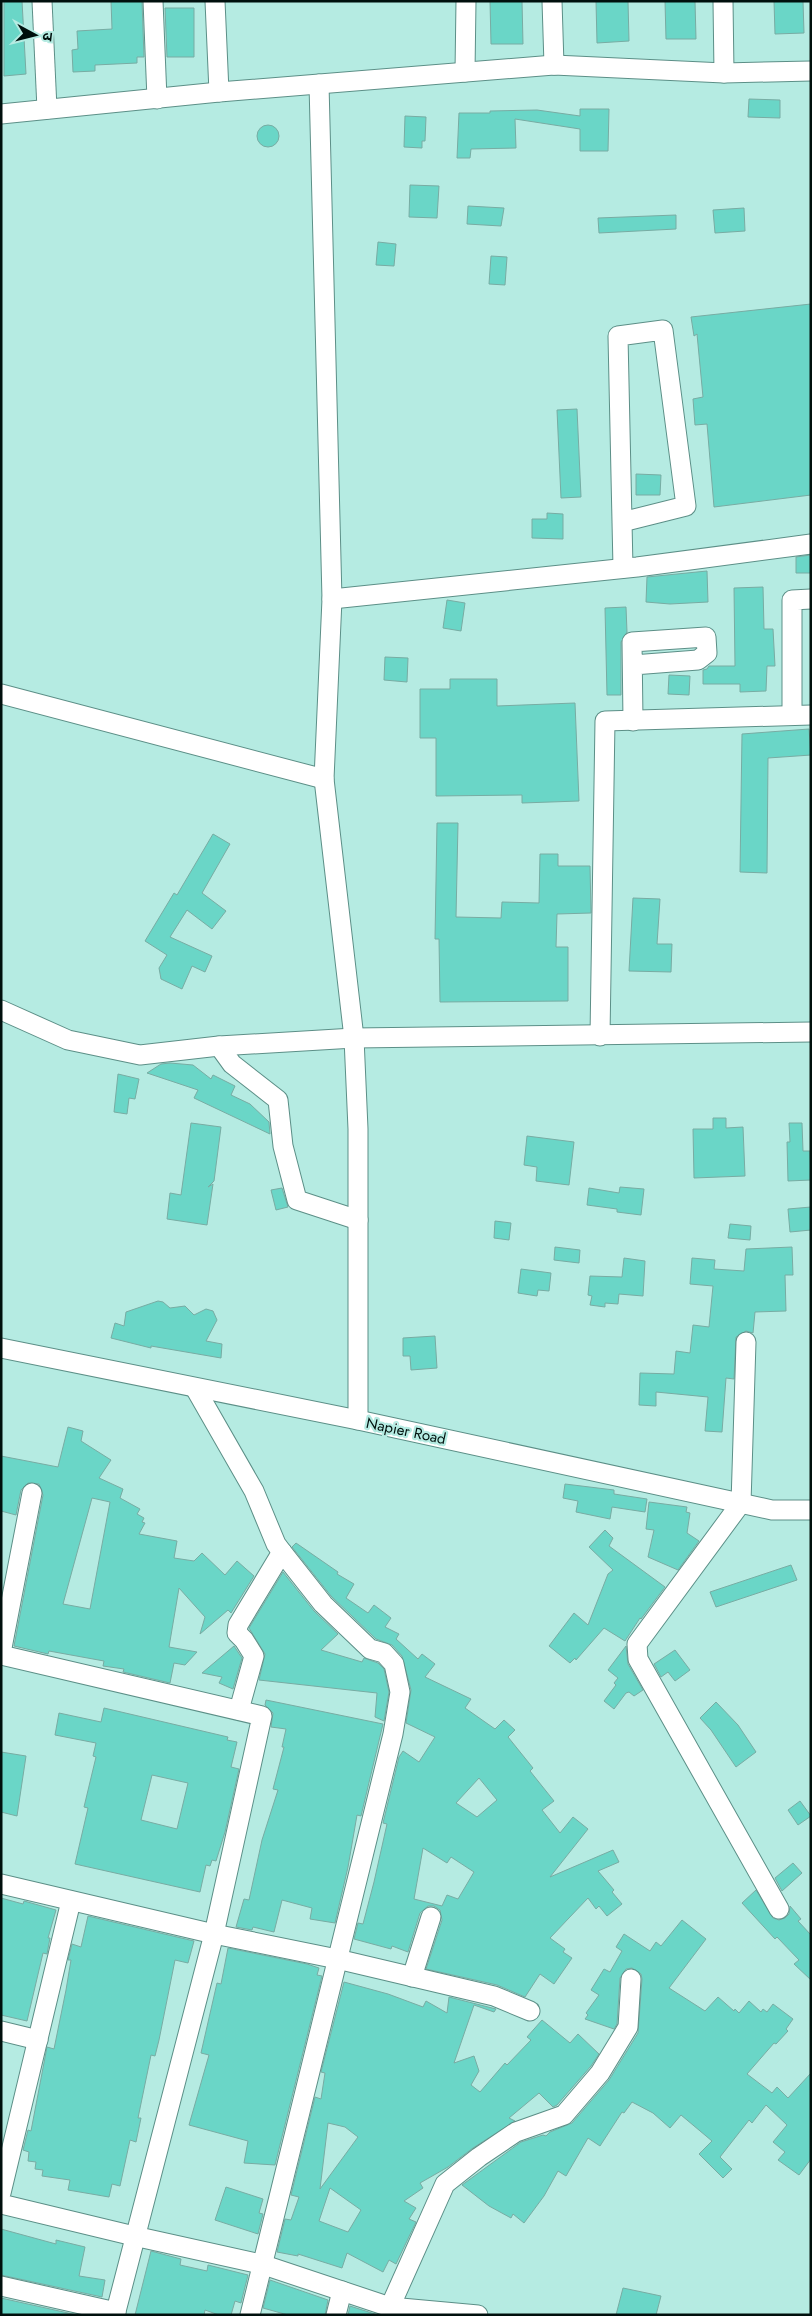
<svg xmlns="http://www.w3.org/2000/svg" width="812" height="2316" font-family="Jost,'Noto Sans Devanagari',sans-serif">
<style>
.building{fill:#6ad6c7;stroke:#78aca3;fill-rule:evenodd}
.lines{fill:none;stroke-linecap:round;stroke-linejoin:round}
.minor-casing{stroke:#5c8f87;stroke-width:21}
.minor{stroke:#fff;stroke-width:19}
.labels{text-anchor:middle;stroke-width:4.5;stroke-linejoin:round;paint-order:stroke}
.street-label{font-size:15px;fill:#00100d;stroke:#b5ebe2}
</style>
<rect width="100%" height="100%" fill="#b5ebe2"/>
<g class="building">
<polygon points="4,1 22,1 26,74 4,76"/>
<polygon points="111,1 142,1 144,57 137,57 137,63 95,65 95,71 73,72 72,50 78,49 77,31 112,29"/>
<polygon points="490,1 522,1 523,44 491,44"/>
<polygon points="596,1 628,1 629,41 597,43"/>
<polygon points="665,1 695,1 696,39 666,39"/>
<polygon points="774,1 803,1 804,33 775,34"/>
<polygon points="165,8 194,8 194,57 167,57"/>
<polygon points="749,99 780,100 780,118 748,117"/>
<polygon points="580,109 609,109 608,151 580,151 580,129 515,119 516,148 471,149 470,158 457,158 459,113 490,113 490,111 537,110 580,116"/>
<polygon points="405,116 426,117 425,141 422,141 422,148 404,147"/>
<circle cx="268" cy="136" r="11"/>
<polygon points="410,185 439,186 437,218 409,217"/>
<polygon points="468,206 504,208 501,226 467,224"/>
<polygon points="744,208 745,231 715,233 713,210"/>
<polygon points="676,215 676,229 599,233 598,218"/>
<polygon points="378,242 396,244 394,266 376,265"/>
<polygon points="491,256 507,257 505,285 489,284"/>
<polygon points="811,304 811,495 714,507 707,424 695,425 693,399 703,397 697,334 694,336 691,317"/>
<polygon points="577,409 581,497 561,498 557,410"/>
<polygon points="636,474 661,475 660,495 636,495"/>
<polygon points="547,513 563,514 563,539 532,538 532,519 547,519"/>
<polygon points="811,555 811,573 796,573 796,557"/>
<polygon points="707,571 708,602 670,604 646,602 647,577"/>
<polygon points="763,587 764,629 773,629 775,666 767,666 766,691 740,692 740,684 703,684 703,670 707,669 709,666 735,666 734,588"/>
<polygon points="447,600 465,603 461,631 443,628"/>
<polygon points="626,607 627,632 621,642 621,695 607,695 605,608"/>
<polygon points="385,657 408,658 407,682 384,680"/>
<polygon points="669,675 690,676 689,695 668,694"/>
<polygon points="450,679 497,679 497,706 575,703 579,801 522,803 522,795 436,796 436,738 420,738 420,689 450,689"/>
<polygon points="809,729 811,755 768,758 767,873 740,872 742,734"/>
<polygon points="437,823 458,823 456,917 501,918 502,902 539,903 540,854 558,854 558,866 590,866 591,913 557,914 556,947 568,947 568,1001 440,1002 439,939 435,939"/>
<polygon points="213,834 230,844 202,893 226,911 212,929 187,910 170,937 212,956 205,972 192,966 182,989 161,979 159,968 167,955 145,941 174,893 177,895"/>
<polygon points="633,898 660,899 657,944 672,944 671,972 629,971"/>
<polygon points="170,1063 193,1065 211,1079 213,1075 235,1086 231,1095 250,1104 269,1122 270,1134 194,1098 198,1090 147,1073 161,1064"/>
<polygon points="118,1074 139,1079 135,1099 129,1098 127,1114 114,1112"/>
<polygon points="713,1118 726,1118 726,1128 743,1127 745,1176 694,1178 693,1129 713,1129"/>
<polygon points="191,1123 221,1127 214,1181 208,1187 213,1184 207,1225 167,1219 170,1193 181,1195"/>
<polygon points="789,1123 802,1123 803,1151 810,1151 811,1180 788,1181 787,1142 790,1142"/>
<polygon points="527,1136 574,1142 569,1185 536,1181 537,1167 524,1165"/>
<polygon points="620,1187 644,1189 641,1215 617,1212 617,1209 587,1205 589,1188 619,1193"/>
<polygon points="282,1188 288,1207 276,1210 271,1190"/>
<polygon points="811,1207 811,1230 790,1232 788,1209"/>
<polygon points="495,1221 511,1223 509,1240 494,1238"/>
<polygon points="730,1224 751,1226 750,1240 728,1238"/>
<polygon points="555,1247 580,1250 579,1263 554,1260"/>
<polygon points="792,1247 793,1275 785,1275 786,1311 755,1312 753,1333 746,1331 736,1337 734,1379 726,1378 722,1432 705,1431 708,1397 656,1392 656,1406 639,1405 640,1373 674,1374 676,1351 690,1353 693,1325 709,1327 713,1286 690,1284 692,1258 715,1260 714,1269 744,1271 746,1249"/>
<polygon points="624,1258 645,1261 643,1296 619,1294 618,1304 605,1303 605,1307 590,1305 592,1296 588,1295 590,1276 622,1277"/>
<polygon points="521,1269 551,1273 549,1291 538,1290 537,1296 518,1293"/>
<polygon points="158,1301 163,1302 170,1308 185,1306 194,1315 206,1309 213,1311 217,1320 206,1341 222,1344 221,1358 151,1346 151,1348 111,1338 115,1323 124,1326 126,1312"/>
<polygon points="435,1336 437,1368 411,1370 410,1356 403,1356 403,1338"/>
<path d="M68,1427L83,1431L81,1441L111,1460L99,1478L123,1489L120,1498L140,1509L137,1514L144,1518L142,1522L145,1523L139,1534L177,1541L174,1558L194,1561L202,1553L225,1575L237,1561L254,1576L231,1613L228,1610L200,1634L205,1617L179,1588L169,1647L197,1652L185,1665L174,1663L170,1683L123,1672L124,1669L103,1666L104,1661L49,1651L48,1654L14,1646L43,1495L39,1484L28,1483L21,1490L16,1515L1,1511V1456L58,1467ZM92,1498L110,1502L90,1609L63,1604Z"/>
<polygon points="565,1484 614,1490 614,1494 647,1499 645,1512 612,1507 610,1519 576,1512 578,1501 563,1498"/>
<polygon points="649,1502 687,1507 686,1512 690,1513 687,1533 699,1541 678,1570 648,1557 654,1530 646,1529"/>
<polygon points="605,1530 613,1538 609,1546 665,1587 641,1619 640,1618 625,1641 604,1628 576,1660 575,1658 570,1663 549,1646 574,1613 588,1625 608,1574 613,1570 589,1547"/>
<path d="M296,1543L338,1572L337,1574L354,1584L346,1598L368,1613L374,1605L391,1618L385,1627L399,1634L396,1639L418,1659L422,1654L435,1664L425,1677L471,1699L465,1708L495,1729L504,1720L515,1730L508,1737L533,1768L530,1771L554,1801L542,1810L560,1833L573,1817L588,1829L550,1877L613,1850L619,1862L598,1871L614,1890L612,1892L622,1904L607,1916L599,1906L596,1909L588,1898L550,1938L565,1949L563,1952L572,1958L554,1984L540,1974L525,1997L497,1985L426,1969L442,1920L440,1910L434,1906H428L420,1913L408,1952L392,1946L391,1949L354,1939L358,1923L363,1924L374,1882L387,1824L383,1823L399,1757L403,1751L419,1762L435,1737L406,1723L411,1690L402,1656L392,1645L376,1639L331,1596L292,1547ZM479,1778L497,1800L477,1817L456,1803ZM423,1848L447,1863L451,1857L474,1872L458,1899L447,1895L442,1906L414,1899Z"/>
<polygon points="791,1565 797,1580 716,1607 710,1592"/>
<polygon points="283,1572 314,1611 338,1634 321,1650 362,1662 364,1658 378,1663 384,1669 389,1692 384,1721 375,1717 377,1693 259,1680 265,1654 249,1628"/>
<polygon points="234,1646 242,1658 233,1689 219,1683 222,1677 202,1673"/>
<polygon points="626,1646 628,1664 643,1690 634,1696 629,1692 626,1693 614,1709 604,1701 616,1685 614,1683 618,1678 608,1670"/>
<polygon points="675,1650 690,1670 675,1681 668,1672 661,1677 654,1664"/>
<polygon points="266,1700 383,1724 361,1816 357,1815 348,1867 335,1923 310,1919 312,1908 282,1900 274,1932 253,1927 252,1930 236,1927 244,1899 249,1900 262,1840 278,1790 273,1789 284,1747 282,1747 286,1729 271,1727 273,1713 265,1705"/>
<polygon points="716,1702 738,1725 756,1752 736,1767 711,1730 700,1718"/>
<path d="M104,1708L228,1737L227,1740L237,1742L231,1767L239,1769L225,1832L216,1861L212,1860L210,1866L206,1865L200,1892L75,1864L88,1808L84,1807L96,1757L93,1756L96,1743L55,1735L59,1713L101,1722ZM152,1775L188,1783L177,1829L141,1820Z"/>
<polygon points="1,1752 26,1756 17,1816 1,1812"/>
<polygon points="800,1801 811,1816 798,1825 788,1810"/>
<polygon points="793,1863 802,1873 782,1891 775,1878"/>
<polygon points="756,1890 773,1918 779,1920 785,1918 789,1914 790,1906 801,1919 798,1921 811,1935 811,1980 794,1964 799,1960 777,1937 775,1939 742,1903"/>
<polygon points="1,1898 23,1904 24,1901 56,1910 48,1938 50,1938 47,1954 43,1953 27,2021 1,2015"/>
<polygon points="88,1916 194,1941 188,1963 175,1960 159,2040 155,2056 151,2055 138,2118 141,2118 136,2142 130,2140 120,2186 112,2184 109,2197 68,2190 70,2180 42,2176 43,2170 35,2169 36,2162 28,2161 29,2152 23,2150 28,2130 31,2131 47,2047 54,2049 66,1990 71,1960 68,1960 72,1944 81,1947"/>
<polygon points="682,1920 706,1939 669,1988 705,2011 718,1997 734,2011 735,2009 739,2013 749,2001 761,2012 763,2009 767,2012 773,2004 793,2019 786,2029 788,2031 776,2044 774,2043 747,2074 772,2093 777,2087 788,2098 811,2073 811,2159 799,2175 778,2160 785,2152 773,2142 787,2125 766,2105 752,2123 749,2120 720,2157 732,2169 723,2178 699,2154 712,2141 681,2115 670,2128 653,2113 632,2102 624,2113 622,2112 600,2146 588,2138 566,2176 558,2171 544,2196 524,2223 513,2214 511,2218 489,2206 462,2185 521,2142 543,2135 546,2136 550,2132 572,2123 609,2080 638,2033 642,1979 641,1974 632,1968 626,1969 620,1978 617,2024 614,2029 585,2019 588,2015 586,2013 599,1995 591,1990 604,1969 610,1972 622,1951 616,1947 624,1934 650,1951 656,1942 661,1946"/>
<polygon points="228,1948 307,1964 319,1968 317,1975 322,1976 275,2165 244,2163 248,2141 189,2125 209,2055 201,2053 217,1983 221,1984"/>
<path d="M344,1982L388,1994L423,2007L426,2001L447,2013L449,1997L496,2009L494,2012L474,2005L454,2063L474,2056L479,2071L471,2085L480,2092L505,2063L507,2065L531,2040L527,2037L542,2020L570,2043L578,2034L599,2054L591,2066L557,2105L553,2107L539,2093L509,2118L515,2121L473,2148L448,2167L420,2183L423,2188L404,2201L416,2208L409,2219L416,2222L396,2264L389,2260L383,2272L347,2253L342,2268L298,2254V2256L277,2252L285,2219L291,2220L299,2197L291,2195L315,2097L321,2099L325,2073L321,2072ZM328,2123L345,2127L358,2137L320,2189ZM330,2188L361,2210L348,2232L319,2221Z"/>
<polygon points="226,2187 263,2199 259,2213 263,2214 258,2234 215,2220"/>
<polygon points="1,2229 56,2244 56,2240 85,2247 79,2276 105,2280 102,2297 1,2275"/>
<polygon points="151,2251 181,2259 180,2265 207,2271 208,2265 248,2275 241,2303 235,2301 231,2315 219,2315 205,2310 204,2315 135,2315"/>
<polygon points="270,2280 328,2300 325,2315 288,2315 263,2308"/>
<polygon points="623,2288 661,2296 656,2315 616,2315"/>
<polygon points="1,2298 77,2315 1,2315"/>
<polygon points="350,2306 378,2315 348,2315"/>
</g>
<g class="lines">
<defs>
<g id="minor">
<polyline points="42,1 47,109"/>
<polyline points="153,1 157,99"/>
<polyline points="215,1 219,92"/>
<polyline points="552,1 554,65"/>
<polyline points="723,1 724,73"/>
<polyline points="465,72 466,1"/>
<polyline points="319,84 332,599 324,779 354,1038 358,1129 358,1420"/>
<polyline points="1,114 219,92 554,65 724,73 811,71"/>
<polyline points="622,522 686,506 663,330 618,336 623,568"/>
<polyline points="332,599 637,567 811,544"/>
<polyline points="633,665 698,660 707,653 706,637 632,642 633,721"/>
<polyline points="1,694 324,779"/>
<polyline points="792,715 792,600 811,599"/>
<polyline points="1,1010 68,1040 140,1055 219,1046 354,1038 811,1032"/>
<polyline points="600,1036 605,721 811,715"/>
<polyline points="219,1046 232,1064 278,1100 283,1146 297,1200 358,1220"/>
<polyline points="746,1342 741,1503 637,1644 638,1659 779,1909"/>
<polyline points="1,1348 358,1420 772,1510 811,1510"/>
<polyline points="195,1388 254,1491 276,1544 282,1552 323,1604 370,1649 384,1653 394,1664 400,1692 393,1734 250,2315"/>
<polyline points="1,1653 32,1493"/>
<polyline points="1,1655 262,1716 214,1934 115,2315"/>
<polyline points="239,1710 254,1656 244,1640 237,1633 238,1625 282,1552"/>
<polyline points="1,1884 214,1934 337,1959 494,1996 530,2011"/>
<polyline points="412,1977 431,1917"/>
<polyline points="1,2031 38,2040"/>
<polyline points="1,2193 71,1901"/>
<polyline points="1,2204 134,2236 261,2264 390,2307 478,2315"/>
<polyline points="1,2286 116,2312"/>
<polyline points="390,2307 445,2184 479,2157 516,2132 564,2115 600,2073 628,2027 631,1979"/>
<polyline points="336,2315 342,2291"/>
</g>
</defs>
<use href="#minor" class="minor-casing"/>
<use href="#minor" class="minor"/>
</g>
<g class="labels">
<g class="street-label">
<text transform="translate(406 1431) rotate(12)" y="5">Napier Road</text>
</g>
</g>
<rect width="812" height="2316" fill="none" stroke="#00100d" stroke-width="5"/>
<g transform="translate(35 35) rotate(97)" stroke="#b5ebe2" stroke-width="4" paint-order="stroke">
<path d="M0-4L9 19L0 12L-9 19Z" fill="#00100d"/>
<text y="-8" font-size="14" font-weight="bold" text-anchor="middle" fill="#00100d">उ</text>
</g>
</svg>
